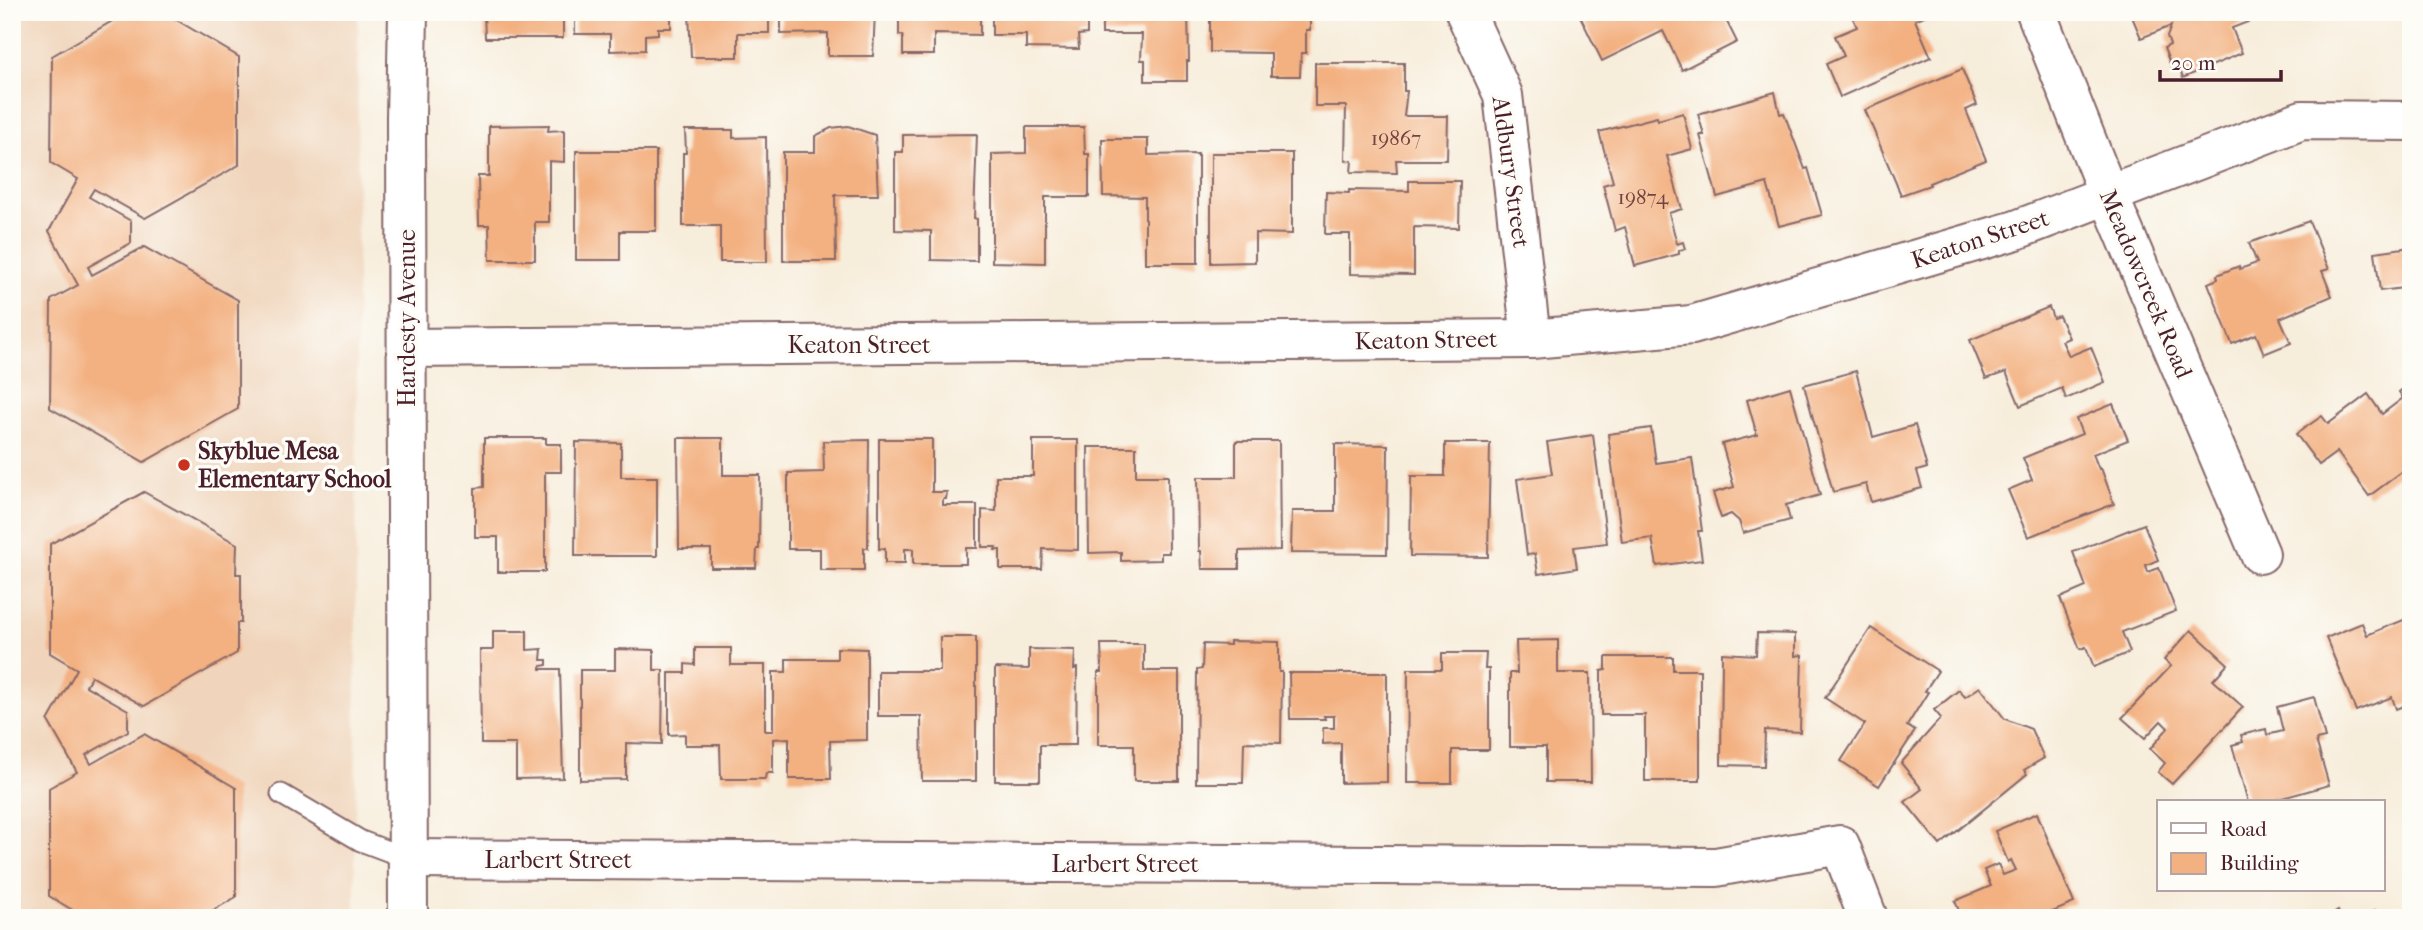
<svg xmlns="http://www.w3.org/2000/svg" width="2423" height="930" font-family="'IM FELL French Canon',serif">
<style>
.built{fill:#f0d5bc}
.building{fill:#f3b080}
.lines{fill:none;stroke-linecap:round;stroke-linejoin:round}
.service-casing{stroke:#876769;stroke-width:23}
.minor-casing{stroke:#876769;stroke-width:42}
.service{stroke:#fff;stroke-width:19}
.minor{stroke:#fff;stroke-width:38}
.poi-dot{fill:#c8321e;stroke:#fdfcf7;stroke-width:2.5}
.labels{text-anchor:middle;stroke-width:7;stroke-linejoin:round;paint-order:stroke}
.number-label{font-size:21px;fill:#744340}
.street-label{font-size:24px;fill:#4a1f2b;stroke:#fdfcf7}
.poi-label{font-size:24px;font-weight:bold;fill:#4a1f2b;stroke:#fdfcf7;text-anchor:start}
</style>
<rect width="100%" height="100%" fill="#fdfcf7"/>
<filter id="ink" filterUnits="userSpaceOnUse"><feTurbulence type="fractalNoise" baseFrequency=".0143" numOctaves="2"/><feDisplacementMap in="SourceGraphic" scale="14" xChannelSelector="R" yChannelSelector="G"/><feConvolveMatrix kernelMatrix="1 2 1 2 8 2 1 2 1" color-interpolation-filters="sRGB"/></filter>
<filter id="wash" filterUnits="userSpaceOnUse"><feTurbulence type="fractalNoise" baseFrequency=".00686" numOctaves="4" result="noise"/><feDisplacementMap in="SourceGraphic" scale="28" xChannelSelector="R" yChannelSelector="G"/><feGaussianBlur stdDeviation="1.57" result="paint"/><feColorMatrix in="noise" values="0 0 0 0 0 0 0 0 0 0 0 0 0 0 0 0 0 1.4 0 .05"/><feComposite in="paint" operator="in"/></filter>
<g filter="url(#wash)">
<rect width="100%" height="100%" fill="#f7eddb"/>
<polygon class="built" points="12,12 358,12 355,918 12,918"/>
<g id="blocks">
<g class="building">
<polygon points="128,12 163,12 239,57 239,165 145,218 94,189 89,197 131,221 131,243 88,267 92,275 144,247 238,300 238,409 144,462 50,408 51,300 78,285 49,231 78,179 51,163 52,56"/>
<polygon points="484,12 563,12 563,38 485,38"/>
<polygon points="575,12 671,12 671,28 658,28 658,34 645,35 645,50 610,51 610,34 575,34"/>
<polygon points="689,12 769,12 769,33 738,33 738,57 691,57"/>
<polygon points="781,12 875,12 873,56 828,56 828,33 781,34"/>
<polygon points="899,12 980,12 980,35 934,34 934,55 903,55 903,35 899,35"/>
<polygon points="992,12 1087,12 1087,34 1078,35 1079,49 1026,48 1026,35 992,35"/>
<polygon points="1102,12 1188,12 1189,61 1187,61 1187,81 1145,81 1145,60 1141,60 1142,34 1102,34"/>
<polygon points="1210,12 1304,12 1310,14 1310,30 1306,30 1306,53 1301,53 1300,76 1271,76 1271,53 1210,52"/>
<polygon points="1578,12 1722,12 1737,42 1682,70 1663,31 1602,61"/>
<polygon points="1850,12 1933,12 1915,20 1931,57 1840,97 1826,64 1844,56 1835,36 1857,27"/>
<polygon points="2130,12 2250,12 2253,20 2232,28 2242,53 2183,78 2179,68 2173,71 2164,48 2170,45 2167,37 2171,26 2141,38"/>
<polygon points="1315,63 1404,63 1404,91 1407,91 1404,116 1448,116 1447,160 1396,160 1397,173 1351,172 1352,161 1345,160 1346,106 1315,106"/>
<polygon points="1962,69 1977,105 1966,110 1986,160 1929,183 1930,185 1901,195 1865,110"/>
<polygon points="1775,92 1780,114 1784,113 1805,169 1808,168 1822,215 1779,226 1767,183 1717,197 1700,135 1704,135 1698,114"/>
<polygon points="1683,113 1692,149 1667,156 1682,209 1669,213 1677,244 1683,242 1685,249 1679,250 1679,254 1635,266 1625,227 1615,231 1603,185 1613,182 1599,132 1657,117 1658,120"/>
<polygon points="549,125 548,131 564,130 564,162 549,161 549,222 535,222 535,260 490,260 489,225 479,225 478,176 489,176 489,126"/>
<polygon points="848,126 875,135 878,195 835,195 836,261 783,261 783,152 815,152 815,136 831,128"/>
<polygon points="1026,127 1084,127 1085,154 1089,154 1089,197 1045,197 1045,263 992,262 992,154 1026,153"/>
<polygon points="685,130 733,130 733,138 766,137 767,262 720,262 720,226 683,226 683,153 686,153"/>
<polygon points="977,134 974,218 977,219 977,261 931,260 931,231 895,230 895,152 903,152 903,135"/>
<polygon points="1102,139 1148,139 1148,155 1198,154 1198,263 1145,263 1145,197 1103,196"/>
<polygon points="576,151 656,151 656,231 620,231 620,260 576,260"/>
<polygon points="1211,153 1292,153 1292,234 1255,233 1255,262 1211,263"/>
<polygon points="1409,181 1460,181 1459,228 1414,227 1414,275 1350,274 1350,234 1325,234 1326,192 1349,193 1349,190 1409,191"/>
<polygon points="2309,221 2329,269 2322,271 2332,296 2280,318 2291,343 2264,354 2256,334 2232,344 2208,283 2218,279 2217,275 2239,266 2240,269 2257,263 2249,243"/>
<polygon points="2411,247 2411,287 2380,291 2375,252"/>
<polygon points="2049,307 2053,318 2059,316 2069,338 2062,341 2069,356 2091,347 2105,382 2066,399 2062,388 2020,406 2006,372 1986,379 1970,340"/>
<polygon points="1856,371 1873,437 1915,425 1927,468 1917,471 1922,488 1871,502 1866,484 1833,492 1804,385"/>
<polygon points="2410,383 2411,465 2369,496 2337,452 2319,465 2296,434 2322,416 2328,424 2368,394 2382,414 2403,398 2399,392"/>
<polygon points="1790,387 1820,495 1786,505 1790,520 1743,533 1739,521 1731,514 1721,518 1713,493 1734,487 1722,444 1757,435 1747,400"/>
<polygon points="2113,404 2128,440 2093,454 2099,469 2101,468 2114,504 2028,537 2008,490 2032,480 2023,458 2082,434 2076,419"/>
<polygon points="1651,428 1656,463 1692,458 1702,531 1698,531 1702,560 1657,566 1652,538 1622,542 1608,434"/>
<polygon points="1593,435 1607,543 1574,547 1577,568 1538,574 1535,554 1527,555 1517,479 1552,474 1547,442"/>
<polygon points="484,438 546,438 546,444 561,444 561,472 545,472 545,572 498,572 498,537 475,537 475,488 484,487"/>
<polygon points="678,438 723,438 723,475 760,475 759,549 757,549 756,568 711,568 711,549 679,549"/>
<polygon points="879,439 932,439 932,492 947,492 946,499 943,499 943,505 977,505 977,548 966,548 966,564 913,564 913,549 905,549 905,563 885,563 885,548 879,549"/>
<polygon points="869,440 868,548 864,548 864,570 820,570 820,549 788,549 788,473 824,472 823,441"/>
<polygon points="1033,440 1078,440 1078,550 1043,549 1042,569 1000,569 1000,550 995,550 996,547 982,547 982,510 996,511 996,476 1033,476"/>
<polygon points="1236,441 1279,441 1280,550 1239,551 1239,569 1202,569 1201,551 1199,551 1198,477 1236,477"/>
<polygon points="576,442 621,443 621,477 657,477 657,556 575,556"/>
<polygon points="1445,443 1490,443 1488,557 1410,556 1411,476 1445,476"/>
<polygon points="1335,444 1388,445 1387,554 1291,553 1292,511 1335,511"/>
<polygon points="1088,447 1136,447 1136,476 1168,476 1169,553 1161,553 1161,560 1121,561 1121,552 1089,553"/>
<polygon points="144,492 237,544 236,574 241,574 241,623 237,623 237,653 144,706 91,676 86,686 128,710 128,731 86,755 91,764 144,734 236,788 236,897 200,918 86,918 49,896 49,788 77,772 48,721 77,669 50,653 50,544"/>
<polygon points="2144,524 2158,560 2146,565 2148,572 2159,568 2176,611 2122,632 2130,652 2094,667 2086,647 2080,649 2060,598 2086,587 2073,552"/>
<polygon points="2411,617 2411,703 2396,709 2392,697 2356,711 2326,638 2362,623 2367,635"/>
<polygon points="1871,628 1938,671 1925,691 1928,692 1907,726 1915,731 1879,786 1841,761 1865,724 1825,698"/>
<polygon points="2191,630 2228,664 2213,680 2243,707 2172,784 2158,772 2165,763 2150,749 2168,728 2161,721 2145,738 2122,718 2171,666 2164,660"/>
<polygon points="493,631 527,631 527,650 542,649 541,660 547,660 547,665 541,666 541,669 560,669 563,778 516,779 516,744 481,744 480,650 493,650"/>
<polygon points="1757,633 1795,634 1795,656 1802,655 1800,732 1765,730 1764,766 1721,765 1722,653 1756,655"/>
<polygon points="940,637 976,637 976,781 922,781 921,716 878,716 878,671 940,671"/>
<polygon points="1558,640 1558,673 1590,673 1591,782 1546,782 1546,747 1510,747 1510,673 1517,673 1516,641"/>
<polygon points="1230,641 1279,642 1279,672 1282,672 1281,743 1244,742 1243,783 1196,783 1197,670 1202,669 1203,644 1230,645"/>
<polygon points="1101,644 1144,644 1144,671 1179,671 1179,781 1134,781 1134,745 1098,745 1098,672 1102,672"/>
<polygon points="695,648 731,648 731,665 765,665 765,731 773,731 773,672 786,672 786,659 837,659 837,648 867,649 867,740 830,741 831,779 789,779 789,738 773,739 773,773 766,773 765,779 721,779 720,745 685,745 685,734 669,735 669,673 685,673 685,664 695,665"/>
<polygon points="615,649 654,650 654,670 663,670 662,744 626,743 626,779 580,780 580,670 615,670"/>
<polygon points="1029,649 1075,650 1074,669 1077,668 1076,745 1040,745 1040,781 995,781 995,668 1029,669"/>
<polygon points="1442,653 1486,653 1485,669 1489,669 1489,750 1452,750 1452,783 1407,783 1408,669 1442,669"/>
<polygon points="1606,657 1673,657 1673,670 1700,670 1700,781 1645,781 1645,715 1601,715 1601,671 1606,670"/>
<polygon points="1289,673 1387,673 1387,782 1341,783 1341,743 1323,744 1323,728 1334,728 1334,716 1324,716 1325,719 1290,719"/>
<polygon points="1980,687 2005,719 2031,729 2044,758 2024,770 2027,774 1940,845 1905,802 1922,789 1901,763 1941,718 1934,710 1959,690 1965,697"/>
<polygon points="2314,697 2325,738 2316,740 2329,785 2268,802 2248,802 2232,745 2243,742 2241,735 2266,729 2267,735 2283,731 2277,707"/>
<polygon points="2037,813 2074,903 2038,918 1962,918 1955,901 1991,886 1984,870 1998,864 2003,875 2016,870 2011,860 2008,862 1995,831"/>
<polygon points="2375,910 2379,916 2383,913 2385,918 2362,918"/>
<polygon points="2338,911 2342,918 2327,918"/>
</g>
</g>
</g>
<g filter="url(#ink)">
<use href="#blocks" fill-opacity="0" stroke="#876769" stroke-width="2"/>
<g class="lines">
<defs>
<polyline id="service" points="281,794 361,841 409,859"/>
<g id="minor">
<polyline points="408,12 406,118 408,918"/>
<polyline points="1465,12 1503,95 1531,339"/>
<polyline points="2036,12 2108,194 2260,554"/>
<polyline points="407,348 1531,339 1692,325 2016,230 2302,120 2411,121"/>
<polyline points="409,859 1716,867 1840,845 1868,918"/>
</g>
</defs>
<use href="#service" class="service-casing"/>
<use href="#minor" class="minor-casing"/>
<use href="#service" class="service"/>
<use href="#minor" class="minor"/>
</g>
</g>
<circle class="poi-dot" cx="184" cy="465" r="7"/>
<g class="labels">
<g class="number-label">
<text x="1396" y="145">19867</text>
<text x="1643" y="204">19874</text>
</g>
<g class="street-label">
<text transform="translate(1511 172) rotate(82)" y="8">Aldbury Street</text>
<text transform="translate(1980 239) rotate(-18)" y="8">Keaton Street</text>
<text transform="translate(2146 284) rotate(67)" y="8">Meadowcreek Road</text>
<text transform="translate(407 318) rotate(-90)" y="8">Hardesty Avenue</text>
<text transform="translate(1426 340) rotate(-1)" y="8">Keaton Street</text>
<text x="859" y="353">Keaton Street</text>
<text x="558" y="868">Larbert Street</text>
<text x="1125" y="872">Larbert Street</text>
</g>
<g class="poi-label">
<text x="198" y="459">Skyblue Mesa<tspan x="198" dy="28">Elementary School</tspan></text>
</g>
</g>
<rect width="2423" height="930" fill="none" stroke="#fdfcf7" stroke-width="42"/>
<rect x="2157" y="800" width="228" height="91" fill="#fdfcf7" stroke="#b5a4a5" stroke-width="2"/>
<rect x="2171" y="823" width="35" height="10" fill="#ffffff" stroke="#b5a4a5" stroke-width="2"/>
<text x="2220" y="836" font-size="21" fill="#4a1f2b">Road</text>
<rect x="2171" y="853" width="35" height="21" fill="#f3b080" stroke="#b5a4a5" stroke-width="2"/>
<text x="2220" y="870" font-size="21" fill="#4a1f2b">Building</text>
<path d="M2160 70v10h121v-10" fill="none" stroke="#4a1f2b" stroke-width="3.5"/>
<text x="2171" y="70" font-size="21" fill="#4a1f2b" stroke="#fdfcf7" stroke-width="5" paint-order="stroke">20 m</text>
</svg>
